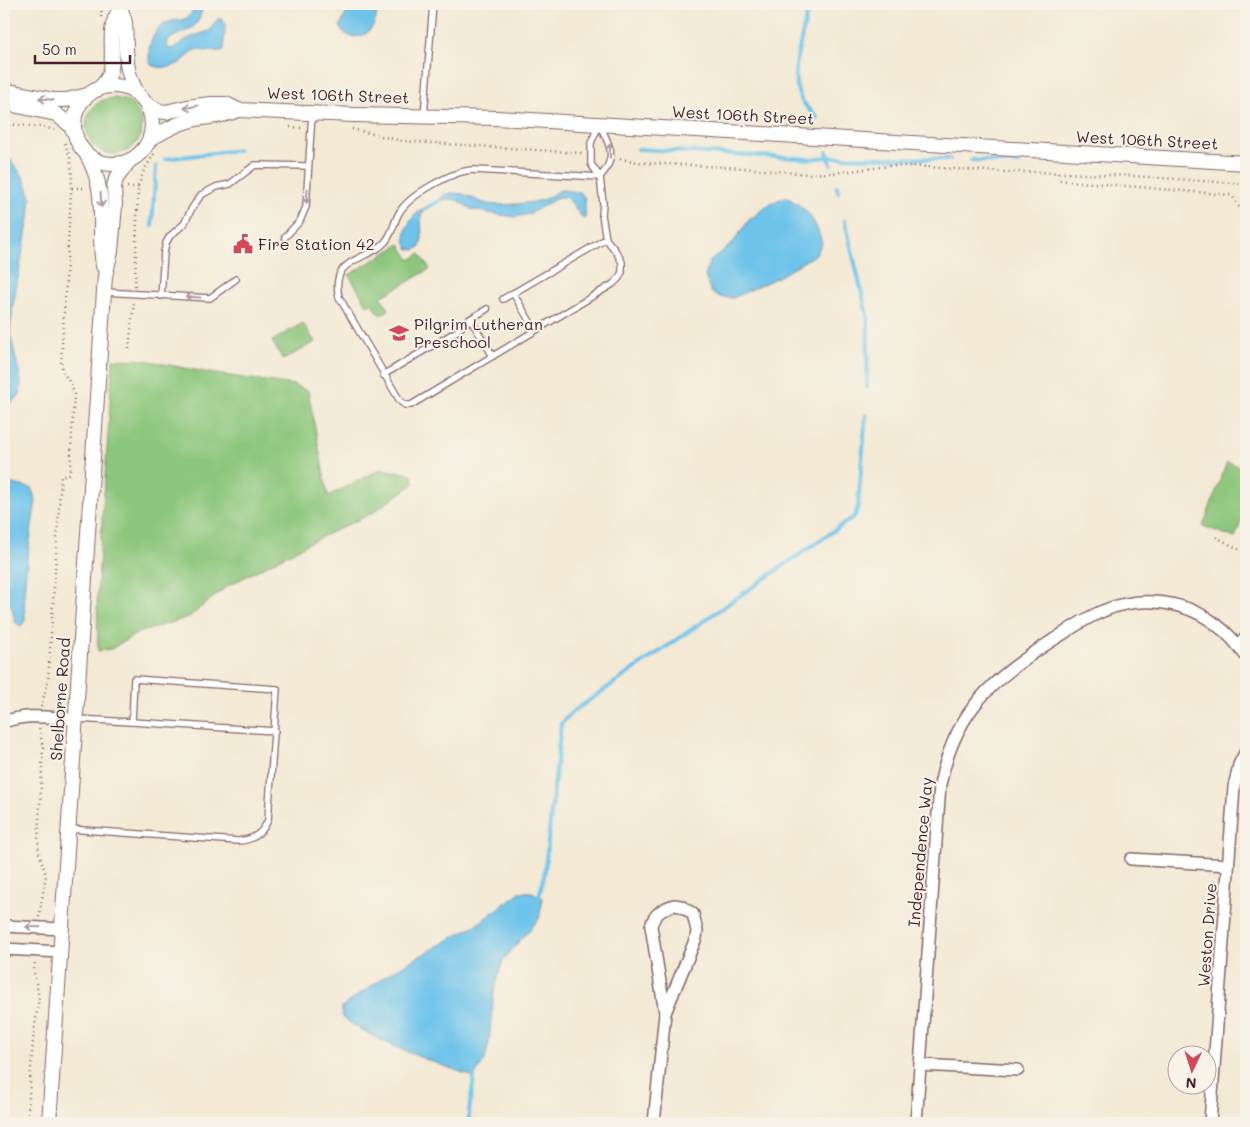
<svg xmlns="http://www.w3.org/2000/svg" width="1250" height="1127" font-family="Mali,sans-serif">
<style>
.green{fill:#8cc67b;stroke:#6b7253}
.water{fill:#6dc3ea;stroke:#5c718a}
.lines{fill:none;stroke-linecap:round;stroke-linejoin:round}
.stream{stroke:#6dc3ea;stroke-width:4}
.service-casing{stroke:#856666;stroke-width:8}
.minor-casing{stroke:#856666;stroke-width:14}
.tertiary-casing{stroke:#856666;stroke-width:16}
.path{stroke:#856666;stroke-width:2.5;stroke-dasharray:1 4;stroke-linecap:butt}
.service{stroke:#fff;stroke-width:5.5}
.minor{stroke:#fff;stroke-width:11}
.tertiary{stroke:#fff;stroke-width:14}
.oneway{stroke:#ae9aa0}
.labels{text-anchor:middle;stroke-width:4;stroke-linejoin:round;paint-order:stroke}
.street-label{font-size:16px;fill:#4a1f2b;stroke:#f7f3e8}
.poi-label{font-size:16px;fill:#4a1f2b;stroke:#f7f3e8;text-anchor:start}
</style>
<rect width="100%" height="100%" fill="#f7f3e8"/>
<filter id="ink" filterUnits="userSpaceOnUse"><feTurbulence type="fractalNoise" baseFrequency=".02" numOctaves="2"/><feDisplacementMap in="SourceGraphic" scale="10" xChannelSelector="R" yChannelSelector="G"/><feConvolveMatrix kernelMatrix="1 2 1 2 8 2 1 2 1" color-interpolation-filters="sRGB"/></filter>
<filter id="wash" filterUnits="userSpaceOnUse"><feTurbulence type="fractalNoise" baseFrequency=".0096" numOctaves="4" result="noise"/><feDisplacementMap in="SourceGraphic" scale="20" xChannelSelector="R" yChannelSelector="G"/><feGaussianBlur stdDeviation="1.12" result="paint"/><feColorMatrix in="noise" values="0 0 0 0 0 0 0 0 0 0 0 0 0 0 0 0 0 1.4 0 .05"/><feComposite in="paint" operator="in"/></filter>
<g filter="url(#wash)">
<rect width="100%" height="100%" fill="#f3e9d4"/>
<g class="green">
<circle cx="114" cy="126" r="28"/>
<polygon points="400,244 410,260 420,254 430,269 381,297 389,310 380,315 372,303 367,305 349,275"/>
<polygon points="303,323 315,342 283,360 272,341"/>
<polygon points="113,359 145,360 209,373 294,385 308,391 328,496 381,469 411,474 415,483 372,513 309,543 226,587 189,617 138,633 111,649 98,651 97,596"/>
<polygon points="1227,462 1246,469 1246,507 1235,538 1203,526"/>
</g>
<g class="water">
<path d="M196,4H203C198,32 190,27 168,40L167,47L170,49C177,47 181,42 187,39C195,35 203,34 211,30L215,22L218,19H221L225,23L224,50C217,53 204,50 195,50C191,52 190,55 186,58C178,67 162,70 151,65C145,50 153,27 169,22C175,19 182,22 188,17C192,14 194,9 196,4Z"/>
<path d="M351,4H377C377,12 377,20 372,27C365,39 345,41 340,26Z"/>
<polygon points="4,151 24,178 31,197 29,218 13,305 10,334 21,380 20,395 11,403 4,402"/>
<path d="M562,190L580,192L585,198V218L583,219L571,202L565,197H559L529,214L515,217L488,213L471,209L457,200L448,199L439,201C441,196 448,192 454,193C467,193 475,201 487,204C499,206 533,204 545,199C551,196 555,192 562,190Z"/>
<path d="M786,197C808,209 815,219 822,243L816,254L780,276L733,298L720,297L711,292L705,276L709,262L732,244L749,220L771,203Z"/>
<path d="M428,207L421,215L422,239L420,247L414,250L409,249C398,236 413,210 428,207Z"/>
<polygon points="4,482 31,488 36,500 27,559 24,594 25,621 21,626 15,622 12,607 4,597"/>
<path d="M520,892H532L543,898L539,919L503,960L494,991L489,1041L485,1060L474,1077C431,1061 378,1044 342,1017V1007L388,974L479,923Z"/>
</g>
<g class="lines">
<g class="stream">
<path d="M808,4C806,33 787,69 800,97C803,105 812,112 817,118"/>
<polyline points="638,149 811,159 828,157 950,159"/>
<polyline points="827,152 831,164"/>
<polyline points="165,159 238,150"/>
<polyline points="971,160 1018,163"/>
<polyline points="837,186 838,192"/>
<polyline points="428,207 439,201"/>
<polyline points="845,221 868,319 867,387"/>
<polyline points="152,226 156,166"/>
<polyline points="539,896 544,877 561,724 571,713 855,516 858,506 866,415"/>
<polyline points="469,1123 469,1111 474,1077"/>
</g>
</g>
</g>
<g filter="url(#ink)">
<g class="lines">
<defs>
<g id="service">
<polyline points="424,116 433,4"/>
<path d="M599,125L591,143V164L600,177L603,203L602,215L606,239L615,250L622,262V272L619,278L613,284L411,405H405L400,401L339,297C329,256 370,261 386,241C393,232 394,222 399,213C409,195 454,170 474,170L600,177"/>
<path d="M600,177C617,158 611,146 600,126"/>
<polyline points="285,237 300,221 306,207 312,114"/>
<polyline points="104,292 210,298 236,279"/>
<polyline points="513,293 535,330"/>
<polyline points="161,296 164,252 166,243 170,236 184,224 192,208 201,195 216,187 230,184 255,165 308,166"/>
<polyline points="503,299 606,239"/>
<polyline points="470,319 493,356"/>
<polyline points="383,375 457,331 470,319 487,309"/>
<polyline points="1236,643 1246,633"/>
<polyline points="132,722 275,731"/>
<path d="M69,829L238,841C253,840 262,834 268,820L277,689L134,679L132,722L77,719"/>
</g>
<g id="minor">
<path d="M4,722C27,713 52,718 77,719"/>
<polyline points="1131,859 1228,865"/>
<path d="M674,905L681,906L693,914L697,931L696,938L665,1013L651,926C654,914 662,909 674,905Z"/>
<polyline points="4,926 62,929"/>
<polyline points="4,949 61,952"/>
<polyline points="920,1065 1018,1070"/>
<polyline points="654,1123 665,1013"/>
<path d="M916,1123L940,785C955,710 993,679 1053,640C1069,630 1085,618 1103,611C1140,595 1186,600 1218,626C1229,634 1238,645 1246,656"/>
<polyline points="1210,1123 1234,787 1239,765 1246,751"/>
</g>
<g id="tertiary">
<path d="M120,4C120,11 124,16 125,23C127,51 123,70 139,96"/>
<circle cx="113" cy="125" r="39"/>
<path d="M99,89C103,84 108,80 110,73C116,52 105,30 120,10"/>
<polyline points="4,90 54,100 66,100 88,95"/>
<polyline points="4,103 56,114 70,125 74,132"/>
<polyline points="145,103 159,111 166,112 187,107 211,104 226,104 238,110 354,115 496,118 1246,163"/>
<path d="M149,140C163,131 179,122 196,119C211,116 223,117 238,110"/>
<path d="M87,155C109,194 97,225 103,266"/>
<polyline points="49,1123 105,276 111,251 115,205 114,187 116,179 129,161"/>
</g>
</defs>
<use href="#service" class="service-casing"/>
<use href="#minor" class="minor-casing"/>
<use href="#tertiary" class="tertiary-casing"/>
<g class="path">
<polyline points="101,17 102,4"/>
<polyline points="4,124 43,127 54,130"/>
<polyline points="290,127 304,128"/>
<polyline points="352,129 402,141 582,153"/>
<polyline points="620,159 644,163 744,168 808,174 834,173 889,166 911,166 1002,172 1039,172 1133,176 1246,184"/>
<polyline points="1058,173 1057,180 1230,195 1233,197 1246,218"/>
<polyline points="127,187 138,187"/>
<polyline points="72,188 85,188"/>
<polyline points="135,286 138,187 144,170 156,151"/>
<polyline points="129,349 134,302"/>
<polyline points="1216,537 1246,553"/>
<polyline points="41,707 48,681 61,476 69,474 70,471 74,394 71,384 64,374 61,364 72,176 70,158 64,141"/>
<polyline points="39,917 46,875 39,853 38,841 43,748 39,727"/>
<polyline points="27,1123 33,1040 39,997 34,973 35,962"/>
</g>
<use href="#service" class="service"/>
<use href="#minor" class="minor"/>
<use href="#tertiary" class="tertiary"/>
</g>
<defs><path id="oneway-shaft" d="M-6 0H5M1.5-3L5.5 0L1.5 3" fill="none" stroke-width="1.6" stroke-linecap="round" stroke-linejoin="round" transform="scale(1.25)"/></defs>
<g class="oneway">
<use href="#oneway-shaft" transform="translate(46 99) rotate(-173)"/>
<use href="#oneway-shaft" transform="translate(191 107) rotate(169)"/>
<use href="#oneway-shaft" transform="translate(610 151) rotate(-90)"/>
<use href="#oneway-shaft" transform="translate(307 196) rotate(94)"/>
<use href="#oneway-shaft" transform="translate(101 200) rotate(87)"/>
<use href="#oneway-shaft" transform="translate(193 297) rotate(-177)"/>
<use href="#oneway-shaft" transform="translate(33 927) rotate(-178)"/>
</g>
</g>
<defs>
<symbol id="civic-bare" viewBox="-9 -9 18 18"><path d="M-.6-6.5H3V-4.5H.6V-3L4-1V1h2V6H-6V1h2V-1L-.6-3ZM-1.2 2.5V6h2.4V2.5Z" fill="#d1495b" stroke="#f7f3e8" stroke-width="2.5" paint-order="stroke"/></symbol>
<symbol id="school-bare" viewBox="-9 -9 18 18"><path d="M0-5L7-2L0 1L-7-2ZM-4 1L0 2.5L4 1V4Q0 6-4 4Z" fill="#d1495b" stroke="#f7f3e8" stroke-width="2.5" paint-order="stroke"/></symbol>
</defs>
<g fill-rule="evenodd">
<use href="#civic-bare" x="229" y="230" width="28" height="28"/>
<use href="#school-bare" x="385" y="319" width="28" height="28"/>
</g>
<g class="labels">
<g class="street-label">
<text transform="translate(338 95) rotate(2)" y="6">West 106th Street</text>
<text transform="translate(743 115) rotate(3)" y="6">West 106th Street</text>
<text transform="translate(1147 140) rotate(3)" y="6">West 106th Street</text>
<text transform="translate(60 699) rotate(-86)" y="6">Shelborne Road</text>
<text transform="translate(920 852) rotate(-85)" y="6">Independence Way</text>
<text transform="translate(1207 935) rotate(-86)" y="6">Weston Drive</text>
</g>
<g class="poi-label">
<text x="258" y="250">Fire Station 42</text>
<text x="414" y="330">Pilgrim Lutheran<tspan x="414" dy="18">Preschool</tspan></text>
</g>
</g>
<rect width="1250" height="1127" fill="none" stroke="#f7f3e8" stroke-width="20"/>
<g transform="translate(1192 1070) rotate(184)"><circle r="24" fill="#f7f3e8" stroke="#b29e9c"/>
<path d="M0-4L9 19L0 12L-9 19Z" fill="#d1495b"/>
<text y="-8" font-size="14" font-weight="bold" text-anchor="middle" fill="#4a1f2b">N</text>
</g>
<path d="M35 55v8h95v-8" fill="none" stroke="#4a1f2b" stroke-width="2.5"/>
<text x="42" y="55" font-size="15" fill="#4a1f2b" stroke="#f7f3e8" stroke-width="4" paint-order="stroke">50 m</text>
</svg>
